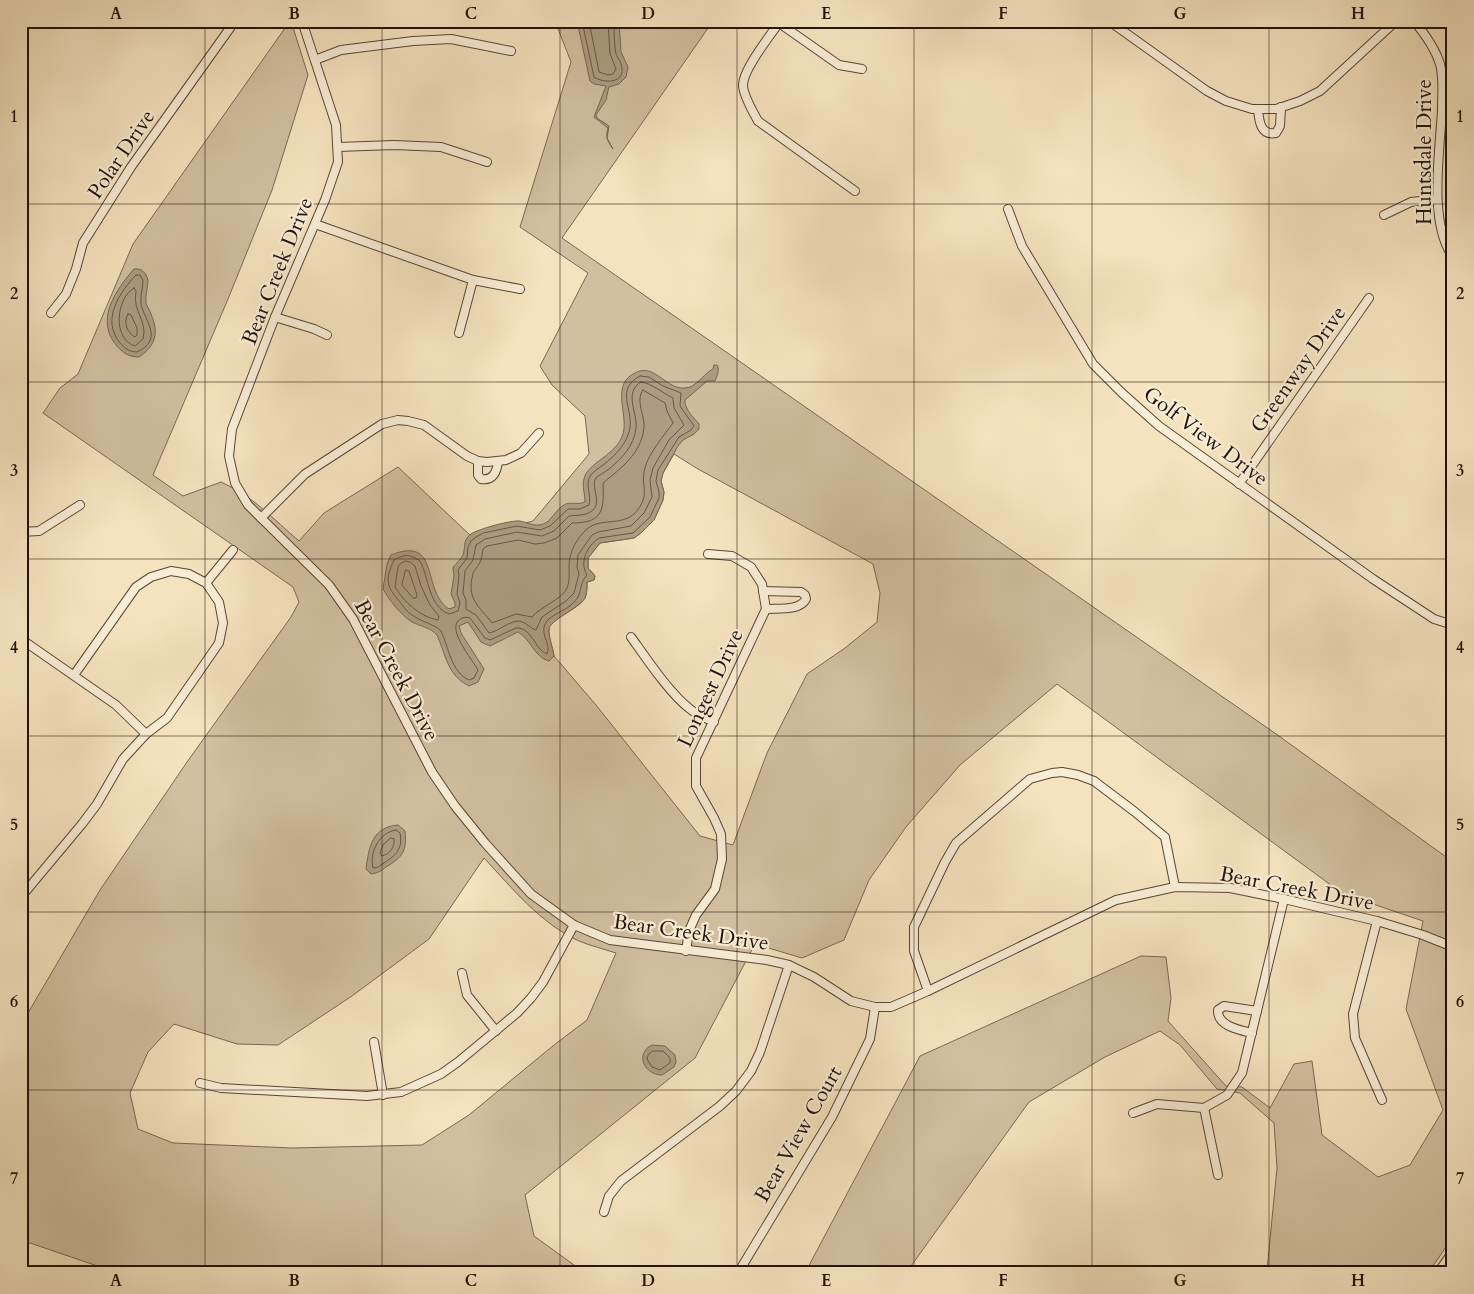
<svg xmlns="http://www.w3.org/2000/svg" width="1474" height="1294" font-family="Cardo,serif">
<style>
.green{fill:#d1bfa0;stroke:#7a6854;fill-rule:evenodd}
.water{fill:#ad9c81;stroke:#756551}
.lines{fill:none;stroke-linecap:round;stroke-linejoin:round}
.shore{stroke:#685745;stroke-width:1}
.minor-casing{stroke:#574636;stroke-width:10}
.tertiary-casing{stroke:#574636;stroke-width:12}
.minor{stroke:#f8edd5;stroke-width:8}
.tertiary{stroke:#f8edd5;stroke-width:10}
.grid{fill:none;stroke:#221209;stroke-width:1;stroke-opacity:0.55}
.labels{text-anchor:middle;stroke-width:4.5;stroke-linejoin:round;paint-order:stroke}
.street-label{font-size:21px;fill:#221209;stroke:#f8edd5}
.neatline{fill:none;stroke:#221209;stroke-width:2}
.grid-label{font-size:16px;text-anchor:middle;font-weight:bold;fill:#221209}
</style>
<rect width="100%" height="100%" fill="#f5e3bf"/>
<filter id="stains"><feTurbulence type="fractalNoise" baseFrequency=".004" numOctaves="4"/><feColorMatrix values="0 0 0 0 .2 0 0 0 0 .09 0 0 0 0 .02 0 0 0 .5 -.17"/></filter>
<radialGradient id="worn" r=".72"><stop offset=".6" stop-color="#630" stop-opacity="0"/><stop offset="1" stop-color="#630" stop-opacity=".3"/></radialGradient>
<path class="green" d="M290,21H291L308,75L272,190L228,299L153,475L183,496L221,482C253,496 273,519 299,541L324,513L398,467L472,537L533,521L589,454L585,416L552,385L540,366L588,273L520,227L571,62L555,21H713L562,238L1279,736L1453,862V1237L1428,1273H1271L1267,1270L1277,1168L1274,1123L1240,1093L1217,1089L1180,1045L1160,1031L1105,1057L1029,1102L906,1273H805L920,1056L1141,956L1166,957L1171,998L1168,1021L1226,1086L1242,1087L1270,1108L1294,1064L1312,1061L1322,1135L1378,1177L1410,1165L1443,1110L1406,1009L1423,921L1343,894L1057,684L960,765L906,827L869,880L844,940L802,958L755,944L695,1058L525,1195L534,1236L585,1273H118L30,1243L21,1242V1025L100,890L187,762L291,617L299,602L293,587L43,413L60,388L78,374L133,244ZM674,454L698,469L873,564L880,593L877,622L845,648L807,674L767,753L733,845L700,836L596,705L554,656C553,648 548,636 549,629C549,620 579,609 585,598C587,594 587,587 587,582L594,580L595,576L588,568V558L600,543L634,538L641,533L654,520L663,500L664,492L661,481L663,473ZM484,858C512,888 541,924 579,941C591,946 604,949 616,953L587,1020L554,1045L469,1115L422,1145L292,1148L173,1143L138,1129L130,1093L148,1052L174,1024L237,1044L278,1045L352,996L429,939Z"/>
<g class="water">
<path d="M577,21H619L621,52L628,67L626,77L619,84L609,87L606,100L596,115L597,118L609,126L607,138L613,149C608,142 605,137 608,128L594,117L606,86L594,84L590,81Z"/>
<path d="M134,269C142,268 146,273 148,280C148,287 145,296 146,303C147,307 150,310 151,314C159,332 156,346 139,357C129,357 123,353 116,345C95,319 116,290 134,269Z"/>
<path d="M714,365H717C720,369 717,376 715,381H707L685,400C684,409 694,418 699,424V429L694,434L683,440L678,446L663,473L661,481L664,492L663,500L654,520L641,533L634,538L600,543L588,558V568L595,576L594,580L587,582C587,587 587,594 585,598C579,608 549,621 549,629C548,636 553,648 554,656L549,661C534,657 531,639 518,632L490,646L481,642L468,622L459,626L461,633L484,669L478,682L469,686C447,675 446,655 437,635C431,628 420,626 412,622C400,614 390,601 383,589L387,564L391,555C441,535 421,591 449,609L455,607V603L451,594L454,576L453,567C456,564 461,559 463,555C466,547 462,541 471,534C478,529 511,520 520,521C526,522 533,526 539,525C552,524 555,508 566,504C572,502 578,505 585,502C585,494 582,487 584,479C587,463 617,455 623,434C629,413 609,384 637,372C655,364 667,390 685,388C696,388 704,373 713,369Z"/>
<path d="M398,825L405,831C407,851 403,857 386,867C381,871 378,873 371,874L366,869C369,847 372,827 398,825Z"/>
<path d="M652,1045L665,1046L675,1055L676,1062L674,1067L662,1075C645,1075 634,1054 652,1045Z"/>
</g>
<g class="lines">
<g class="shore">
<path d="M582,21L594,77C603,83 623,84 622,69C622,63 618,59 616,54C614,44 614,31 614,21"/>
<polyline points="589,21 599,72 608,75 613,74 616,69 610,54 608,21"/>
<path d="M136,275H140L143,280C143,288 140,296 141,304C145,322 164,339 137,352C129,352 125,348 120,343C101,320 119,293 136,275Z"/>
<path d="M134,288L136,291C132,312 148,320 143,339L135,346C112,339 116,298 134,288Z"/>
<path d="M128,314L131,315L137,328V335L135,337C127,333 123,322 128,314Z"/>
<path d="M640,376L649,377L663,386L681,393L680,406L694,426L691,430L679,437L658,470L656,481L659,492V498L650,517L633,533L599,538C587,546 579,562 587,575C577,586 585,593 571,605C563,612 546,616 544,627C542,636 551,645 547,654C534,649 532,627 516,628L490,640L485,638L470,618C465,617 463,617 459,620C447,630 472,659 478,670L474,678L469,680C451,672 449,648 441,631C434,624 425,623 417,618C409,614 405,609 400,602C386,586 385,580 394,560C404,554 410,554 420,561C429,577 428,606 449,614L458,611L460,603L457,594L459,576L458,570L467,558L468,547L471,541L476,537L483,533L517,526L540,530L550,526L568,509H580L589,505C592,496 584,483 591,475C594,471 599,468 603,465C615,456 627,444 630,428C633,408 615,389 640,376Z"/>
<path d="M641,382C651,383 663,393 673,398L674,408L684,425L669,440L653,468L650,480L652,497L644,513L631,526L598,532L592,535L578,555L577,567L579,574L574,593L566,601L542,617L536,630C531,629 526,622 519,621C509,621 499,631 489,633L476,615L466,609V600L463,593L465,571L473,560L476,545L485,539L517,532L542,536L554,531L569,516C577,515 585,516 592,511C603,502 590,487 596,478C599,475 605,472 609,469C622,458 634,446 636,428C638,414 623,392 641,382Z"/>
<path d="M643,390L665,403L667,411L673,423C665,434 648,454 645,468C640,485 650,492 639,508C625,529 602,516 587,529C577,538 569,552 569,566C569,573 570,581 567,588C563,599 540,607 532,617L516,614L492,623C479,606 466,599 473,574C473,571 477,568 479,564C482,560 482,554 483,549L487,546L518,540L535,544L544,543L557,538L572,523C604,523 604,509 603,483C621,468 641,454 644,428C645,415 635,401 643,390Z"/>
<path d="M406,561L410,562L415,566L421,586L430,605L439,616L438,620C420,617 404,602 395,587L398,567L400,564Z"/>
<polygon points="406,570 409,571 417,595 416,598 413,598 402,585"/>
<path d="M396,830L400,833C403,849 396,855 384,863C379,866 378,868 373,868C369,853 379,832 396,830Z"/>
<path d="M391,838L394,839C395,847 390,854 382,856L380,853L383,845Z"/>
<polygon points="653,1051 663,1051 670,1058 670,1063 660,1070 652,1067 647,1059 648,1055"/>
</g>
<defs>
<g id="minor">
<polyline points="302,21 336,125 338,162 325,200 275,317 232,429 229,456 235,483 248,505 329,585 353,619 432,772 455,806 485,843 531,894 574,925 610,940 767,960 789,965 814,977 851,1001 875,1007 891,1007 928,991 1116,900 1175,887 1230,888 1284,899 1377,921 1423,935 1453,947"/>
<path d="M780,21C771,35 743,69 743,85C743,95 753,112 758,121L855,191"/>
<polyline points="1109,21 1207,91 1226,101 1252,109 1276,109 1300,101 1320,91 1396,21"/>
<path d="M1414,21C1425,34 1435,48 1440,64C1444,79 1442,95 1442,110C1440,151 1428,223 1453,257"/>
<polyline points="779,23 839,65 862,69"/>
<polyline points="315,60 341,50 413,41 451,39 511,51"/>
<path d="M1258,109C1259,120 1260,136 1276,133L1280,126L1281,107"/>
<polyline points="338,147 394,145 441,147 487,162"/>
<polyline points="1008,209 1022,246 1093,364 1122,393 1159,426 1373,579 1434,619 1453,625"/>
<polyline points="1384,215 1411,202 1437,199"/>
<polyline points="315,224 473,280 520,289"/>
<polyline points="51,313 66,294 76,269 83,243 131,167 235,21"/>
<polyline points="275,317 314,329 327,335"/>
<polyline points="459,333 473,280"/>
<path d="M478,461V475L481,479C493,481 497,472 498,461"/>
<polyline points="1239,484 1369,298"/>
<polyline points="261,518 305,474 382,424 398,420 408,421 424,425 467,456 478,461 487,462 506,460 521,453 539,433"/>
<polyline points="21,532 39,531 80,505"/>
<polyline points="206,583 233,550"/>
<path d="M763,591L801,592L805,595L806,599C800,611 778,608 766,609"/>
<path d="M631,637C646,658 670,694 690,709C697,715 706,718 714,722"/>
<polyline points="21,639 116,705 146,734"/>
<polyline points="21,897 82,824 97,804 123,759 146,734 167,718 219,643 223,623 219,602 206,583 189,574 171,571 151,577 136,587 74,675"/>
<polyline points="1377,921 1353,1014 1355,1038 1382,1100"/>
<polyline points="686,951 689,931 696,915 715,889 722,859 721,834 714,818 696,786 696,758 766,609 762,584 751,567 732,556 708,554"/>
<polyline points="462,973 467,995 496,1031"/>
<polyline points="928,991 914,951 914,927 945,862 956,843 1030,779 1052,773 1062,772 1078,775 1094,781 1135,812 1165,837 1175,887"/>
<path d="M1252,1033C1239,1030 1217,1026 1218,1010L1224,1006L1257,1011"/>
<polyline points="374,1042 383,1095"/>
<polyline points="200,1083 221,1088 367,1096 401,1092 441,1074 458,1062 517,1013 531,998 543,982 574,925"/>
<polyline points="1204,1108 1218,1175"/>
<polyline points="1133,1113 1157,1104 1204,1108 1227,1095 1242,1073 1284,899"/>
<polyline points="604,1212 609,1196 621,1181 720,1106 736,1091 751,1071 760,1052 789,965"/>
<polyline points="738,1273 832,1117 870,1039 875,1007"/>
</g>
<polyline id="tertiary" points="1439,1273 1453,1253"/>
</defs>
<use href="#minor" class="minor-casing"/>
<use href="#tertiary" class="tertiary-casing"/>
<use href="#minor" class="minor"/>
<use href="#tertiary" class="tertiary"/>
</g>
<path class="grid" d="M205,21V1273M382,21V1273M560,21V1273M737,21V1273M914,21V1273M1092,21V1273M1269,21V1273M21,204H1453M21,382H1453M21,559H1453M21,736H1453M21,912H1453M21,1090H1453"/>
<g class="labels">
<g class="street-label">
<text transform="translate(1424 152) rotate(-90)" y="7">Huntsdale Drive</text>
<text transform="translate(121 154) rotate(-56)" y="7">Polar Drive</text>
<text transform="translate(277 271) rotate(-68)" y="7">Bear Creek Drive</text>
<text transform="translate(1298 369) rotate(-55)" y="7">Greenway Drive</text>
<text transform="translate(1206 436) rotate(37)" y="7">Golf View Drive</text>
<text transform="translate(397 670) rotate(62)" y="7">Bear Creek Drive</text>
<text transform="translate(710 688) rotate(-65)" y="7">Longest Drive</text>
<text transform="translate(1297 888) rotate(11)" y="7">Bear Creek Drive</text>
<text transform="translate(691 932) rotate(8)" y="7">Bear Creek Drive</text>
<text transform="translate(798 1134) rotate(-60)" y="7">Bear View Court</text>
</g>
</g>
<rect width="1474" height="1294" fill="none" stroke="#f5e3bf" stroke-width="55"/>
<rect x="28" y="28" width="1418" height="1238" class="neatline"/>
<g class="grid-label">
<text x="116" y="19">A</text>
<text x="294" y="19">B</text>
<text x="471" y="19">C</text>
<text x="648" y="19">D</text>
<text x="826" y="19">E</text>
<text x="1003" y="19">F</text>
<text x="1180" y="19">G</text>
<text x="1358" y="19">H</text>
<text x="14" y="122">1</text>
<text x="1460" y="122">1</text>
<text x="14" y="299">2</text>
<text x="1460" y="299">2</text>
<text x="14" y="476">3</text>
<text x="1460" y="476">3</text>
<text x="14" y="653">4</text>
<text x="1460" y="653">4</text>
<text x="14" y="830">5</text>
<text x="1460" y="830">5</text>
<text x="14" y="1007">6</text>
<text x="1460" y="1007">6</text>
<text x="14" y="1184">7</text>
<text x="1460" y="1184">7</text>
<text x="116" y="1286">A</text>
<text x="294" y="1286">B</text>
<text x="471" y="1286">C</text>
<text x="648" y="1286">D</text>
<text x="826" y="1286">E</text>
<text x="1003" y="1286">F</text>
<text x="1180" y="1286">G</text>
<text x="1358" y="1286">H</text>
</g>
<rect width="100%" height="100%" filter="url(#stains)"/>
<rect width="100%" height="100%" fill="url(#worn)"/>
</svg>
